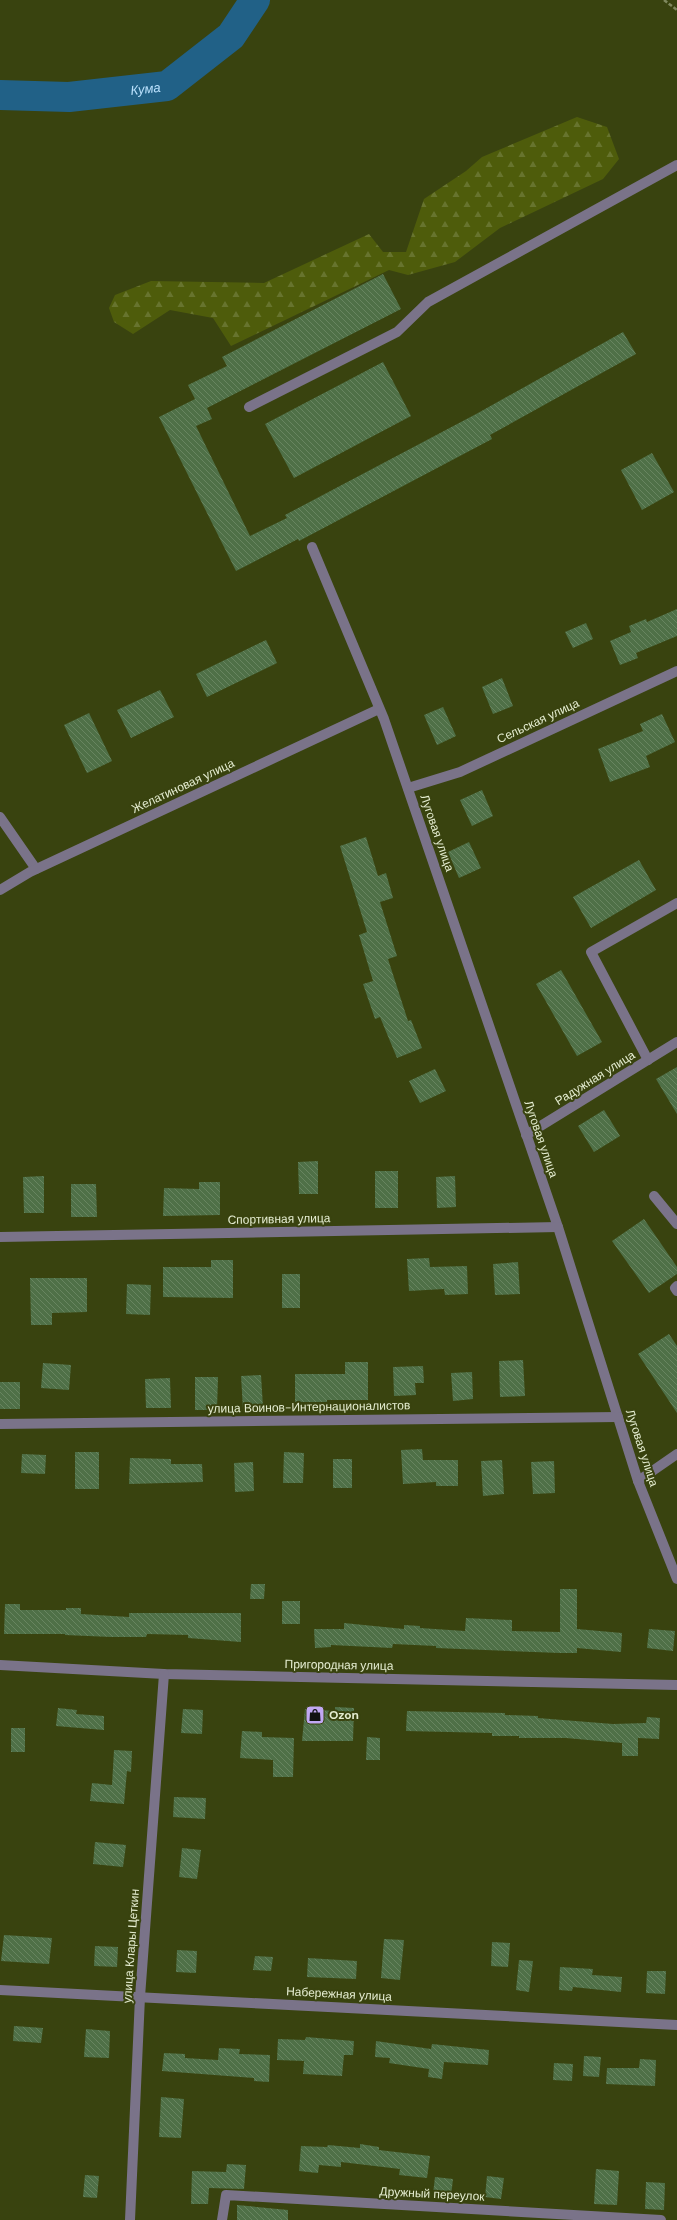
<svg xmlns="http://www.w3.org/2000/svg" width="677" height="2220" font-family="'DM Sans',sans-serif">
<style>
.forest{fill:url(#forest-firs)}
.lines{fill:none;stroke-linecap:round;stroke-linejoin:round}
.river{stroke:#216187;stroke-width:30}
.building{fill:url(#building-back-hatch)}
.path{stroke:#7f885e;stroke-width:2.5;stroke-dasharray:4 2;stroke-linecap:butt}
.minor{stroke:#7a7389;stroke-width:10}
.labels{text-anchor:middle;stroke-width:4;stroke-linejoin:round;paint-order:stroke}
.street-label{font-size:12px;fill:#e5edd1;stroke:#39430f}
.poi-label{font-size:12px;font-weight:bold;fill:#e5edd1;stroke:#39430f;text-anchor:start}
.water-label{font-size:13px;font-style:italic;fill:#b9e0fc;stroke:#39430f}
</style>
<defs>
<pattern id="forest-firs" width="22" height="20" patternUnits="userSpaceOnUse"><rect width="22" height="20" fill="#4e5c0b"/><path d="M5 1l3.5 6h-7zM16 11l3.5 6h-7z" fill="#67742e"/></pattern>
<pattern id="building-back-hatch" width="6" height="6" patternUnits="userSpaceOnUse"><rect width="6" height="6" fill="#4f7047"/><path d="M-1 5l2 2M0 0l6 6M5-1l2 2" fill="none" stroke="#688560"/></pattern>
</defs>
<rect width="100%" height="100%" fill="#39430f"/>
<polygon class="forest" points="577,117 607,127 619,159 603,179 500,228 455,262 408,275 389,270 231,346 213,318 170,310 133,334 114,322 109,308 115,295 151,281 264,283 369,234 383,252 406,252 424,199 466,171 482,157"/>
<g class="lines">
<path class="river" id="s1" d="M0,95L69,97L167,86L231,36L255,0"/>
</g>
<g class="building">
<polygon points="383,274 401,309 207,408 212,419 196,426 250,536 287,518 285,515 478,413 623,332 636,354 490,435 492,439 299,541 298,539 236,571 159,417 195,399 188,385 227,366 222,357"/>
<polygon points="383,362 411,416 294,478 265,424"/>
<polygon points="652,453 674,492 642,510 621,470"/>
<polygon points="677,609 677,636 636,653 638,658 620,665 610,641 631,632 629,626 646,619 647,622"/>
<polygon points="586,623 593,639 573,648 565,632"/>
<polygon points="266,640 277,663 207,697 196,674"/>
<polygon points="502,678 513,706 493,714 482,687"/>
<polygon points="160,690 174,717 131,738 117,710"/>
<polygon points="443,707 456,736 437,745 424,715"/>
<polygon points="89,713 112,761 87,773 64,725"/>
<polygon points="662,714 675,742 646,756 650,767 610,782 598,749 643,731 640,724"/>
<polygon points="482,790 493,816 472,826 460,800"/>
<polygon points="366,837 378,876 386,873 393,898 380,902 397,956 388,959 408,1021 411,1020 422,1048 397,1058 380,1017 375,1019 363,984 373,981 359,935 367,932 340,846"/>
<polygon points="469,842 481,868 459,878 448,852"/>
<polygon points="639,860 656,890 591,928 573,897"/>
<polygon points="561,970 602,1042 577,1056 536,984"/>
<polygon points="677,1067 677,1114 656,1079"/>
<polygon points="435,1069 446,1091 420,1103 409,1081"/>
<polygon points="604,1110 620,1136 594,1152 578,1126"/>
<polygon points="318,1161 318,1194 299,1194 298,1162"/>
<rect x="375" y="1171" width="23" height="37"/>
<polygon points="44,1176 44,1213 24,1213 23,1177"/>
<polygon points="455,1176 456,1207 437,1208 436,1177"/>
<polygon points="199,1182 220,1182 220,1215 163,1216 164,1188 199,1189"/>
<polygon points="71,1184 96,1184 97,1217 71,1217"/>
<polygon points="644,1219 677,1267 677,1274 649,1293 612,1241"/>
<polygon points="429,1258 430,1267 467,1266 468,1294 445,1295 444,1289 409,1291 407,1259"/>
<polygon points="211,1260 233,1260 233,1298 163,1297 163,1267 211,1267"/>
<polygon points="518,1262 520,1294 495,1295 493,1264"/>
<rect x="282" y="1274" width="18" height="34"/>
<polygon points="30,1278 87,1278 87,1312 52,1313 52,1325 31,1325"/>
<polygon points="127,1284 151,1285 150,1315 126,1314"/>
<polygon points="669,1334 677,1346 677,1413 638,1354"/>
<polygon points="523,1360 525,1396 500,1397 499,1361"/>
<polygon points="345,1362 368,1362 368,1400 327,1400 327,1402 295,1402 295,1374 345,1374"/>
<polygon points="43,1363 71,1365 69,1390 41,1388"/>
<polygon points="423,1366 424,1383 415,1383 416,1395 394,1396 393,1367"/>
<polygon points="472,1372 473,1399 453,1401 451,1373"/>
<polygon points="261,1375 263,1407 243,1409 241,1376"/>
<polygon points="195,1377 218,1377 217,1410 195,1410"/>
<polygon points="170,1378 171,1408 146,1408 145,1379"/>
<rect x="0" y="1382" width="20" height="27"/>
<polygon points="422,1449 423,1460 458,1460 458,1486 436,1486 436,1482 403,1484 401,1450"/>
<rect x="75" y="1452" width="24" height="37"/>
<polygon points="284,1452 304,1453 303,1483 283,1483"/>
<polygon points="22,1454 46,1455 45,1474 21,1473"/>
<polygon points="130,1458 171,1459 171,1464 202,1464 203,1482 129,1484"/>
<rect x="333" y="1459" width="19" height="29"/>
<polygon points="502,1460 504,1494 483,1496 481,1461"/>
<polygon points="554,1461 555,1493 533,1494 531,1462"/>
<polygon points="253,1462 254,1491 235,1492 234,1463"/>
<polygon points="251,1584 265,1584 264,1599 250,1599"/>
<polygon points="560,1589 577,1589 577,1629 622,1633 621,1652 577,1648 577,1653 560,1653 436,1648 436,1646 393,1644 392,1648 331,1645 331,1647 315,1648 314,1629 344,1629 344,1623 404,1629 404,1625 420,1626 420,1628 465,1631 466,1618 512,1620 512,1631 560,1632"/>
<rect x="282" y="1601" width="18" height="23"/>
<polygon points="5,1604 20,1604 20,1610 66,1610 66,1608 81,1608 81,1614 129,1617 129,1613 241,1613 241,1642 188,1638 188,1635 147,1634 146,1637 111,1637 65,1635 65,1634 4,1634"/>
<polygon points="649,1629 675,1631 673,1651 647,1648"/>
<polygon points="335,1707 354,1708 353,1741 302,1741 305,1709 335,1711"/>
<polygon points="58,1708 77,1710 76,1714 104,1716 104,1730 56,1726"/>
<polygon points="183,1709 203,1710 202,1734 181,1733"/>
<polygon points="407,1711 505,1713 505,1715 538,1716 538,1718 613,1724 646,1723 647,1717 660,1718 659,1739 638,1738 638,1756 622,1756 622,1743 566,1738 519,1738 519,1736 492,1736 492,1733 406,1731"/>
<rect x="11" y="1728" width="14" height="24"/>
<polygon points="242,1731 262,1732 262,1737 294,1738 293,1777 273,1777 273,1760 240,1758"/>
<polygon points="367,1737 380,1738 380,1760 366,1760"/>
<polygon points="114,1750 132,1751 131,1772 127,1771 124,1804 90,1801 92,1783 112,1785"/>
<polygon points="174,1797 206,1798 205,1819 173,1817"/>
<polygon points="95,1842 126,1845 123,1867 93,1864"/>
<polygon points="182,1848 201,1850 197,1879 179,1877"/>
<polygon points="4,1935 52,1938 49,1964 1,1961"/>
<polygon points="384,1939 404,1940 400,1980 381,1978"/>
<polygon points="492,1942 510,1943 508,1967 491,1966"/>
<polygon points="95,1946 118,1947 117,1967 94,1966"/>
<polygon points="177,1950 197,1951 196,1973 176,1972"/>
<polygon points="255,1956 273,1957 271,1971 253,1970"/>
<polygon points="308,1958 357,1961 356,1979 307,1977"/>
<polygon points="519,1960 533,1961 529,1992 516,1990"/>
<polygon points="560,1967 593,1969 592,1975 622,1977 621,1992 573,1987 572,1991 559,1990"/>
<polygon points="647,1971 666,1971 665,1994 646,1993"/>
<polygon points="14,2026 43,2028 41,2043 13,2041"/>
<polygon points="86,2029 110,2031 109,2058 84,2057"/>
<polygon points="306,2037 354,2041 353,2055 344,2055 342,2076 303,2074 304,2061 277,2060 278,2039 305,2040"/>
<polygon points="376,2041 431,2049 432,2044 489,2050 488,2065 444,2062 442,2079 428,2077 429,2069 389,2063 390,2058 375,2057"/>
<polygon points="219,2048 240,2049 239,2054 270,2055 269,2082 254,2081 254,2078 162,2071 164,2053 185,2054 185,2058 218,2060"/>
<polygon points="584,2056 601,2057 599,2077 583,2076"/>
<polygon points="640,2059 656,2060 655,2086 606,2084 607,2068 639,2068"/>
<polygon points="554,2063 573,2064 572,2081 553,2080"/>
<polygon points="161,2097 184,2099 181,2138 159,2137"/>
<polygon points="360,2144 379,2147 379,2150 430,2156 427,2178 399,2175 400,2169 341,2162 341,2167 319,2165 318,2173 299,2171 301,2146 327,2147 328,2145 360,2148"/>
<polygon points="227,2164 246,2165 244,2189 209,2188 208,2204 191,2204 192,2171 226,2172"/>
<polygon points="596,2169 619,2171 617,2205 594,2204"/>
<polygon points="85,2175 99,2176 97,2198 83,2197"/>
<polygon points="487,2176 504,2178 501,2199 485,2197"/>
<polygon points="435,2177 453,2179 451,2196 433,2194"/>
<polygon points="646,2182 665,2183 664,2210 645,2209"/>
<polygon points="237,2205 288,2210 288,2220 237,2220"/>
</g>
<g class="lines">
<polyline class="path" points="664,0 677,10"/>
<g class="minor">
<polyline points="249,407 397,332 428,302 677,165"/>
<polyline points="312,547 384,719 558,1227 638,1481 677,1579"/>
<polyline points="408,788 460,772 677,671"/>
<polyline points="0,817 36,869"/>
<polyline points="0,890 30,872 379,709"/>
<polyline points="648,1060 591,952 677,903"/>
<polyline points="526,1135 677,1042"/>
<polyline points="654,1196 677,1224"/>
<polyline points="0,1237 558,1227"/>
<polyline points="677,1286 675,1288 677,1291"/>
<polyline points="0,1424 618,1417"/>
<polyline points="638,1481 677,1454"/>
<polyline points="0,1665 164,1674 677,1685"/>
<polyline points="0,1990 677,2025"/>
<polyline points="130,2220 140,1997 164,1674"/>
<polyline points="222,2220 226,2195 661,2220"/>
</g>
</g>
<defs>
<symbol id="shop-square" viewBox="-11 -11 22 22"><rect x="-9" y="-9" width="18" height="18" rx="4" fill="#c1a8f3" stroke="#39430f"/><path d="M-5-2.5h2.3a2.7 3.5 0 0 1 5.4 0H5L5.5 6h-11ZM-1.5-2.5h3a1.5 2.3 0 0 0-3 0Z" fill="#111"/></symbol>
</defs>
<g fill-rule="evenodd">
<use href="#shop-square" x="304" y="1704" width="22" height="22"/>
</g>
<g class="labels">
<g class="street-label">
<text transform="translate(538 721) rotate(-25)" y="4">Сельская улица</text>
<text transform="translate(183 786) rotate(-25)" y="4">Желатиновая улица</text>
<text transform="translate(437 833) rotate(71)" y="4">Луговая улица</text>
<text transform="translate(595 1078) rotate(-32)" y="4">Радужная улица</text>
<text transform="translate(541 1139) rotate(71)" y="4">Луговая улица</text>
<text transform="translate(279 1219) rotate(-1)" y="4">Спортивная улица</text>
<text transform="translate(309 1407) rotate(-1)" y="4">улица Воинов-Интернационалистов</text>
<text transform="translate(642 1448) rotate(72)" y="4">Луговая улица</text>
<text transform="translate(339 1665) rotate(1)" y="4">Пригородная улица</text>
<text transform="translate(131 1946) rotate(-86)" y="4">улица Клары Цеткин</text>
<text transform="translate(339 1994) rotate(3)" y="4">Набережная улица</text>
<text transform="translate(432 2194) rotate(3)" y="4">Дружный переулок</text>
</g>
<g class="poi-label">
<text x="329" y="1719">Ozon</text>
</g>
<g class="water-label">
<text dy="5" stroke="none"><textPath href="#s1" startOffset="146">Кума</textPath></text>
</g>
</g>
</svg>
